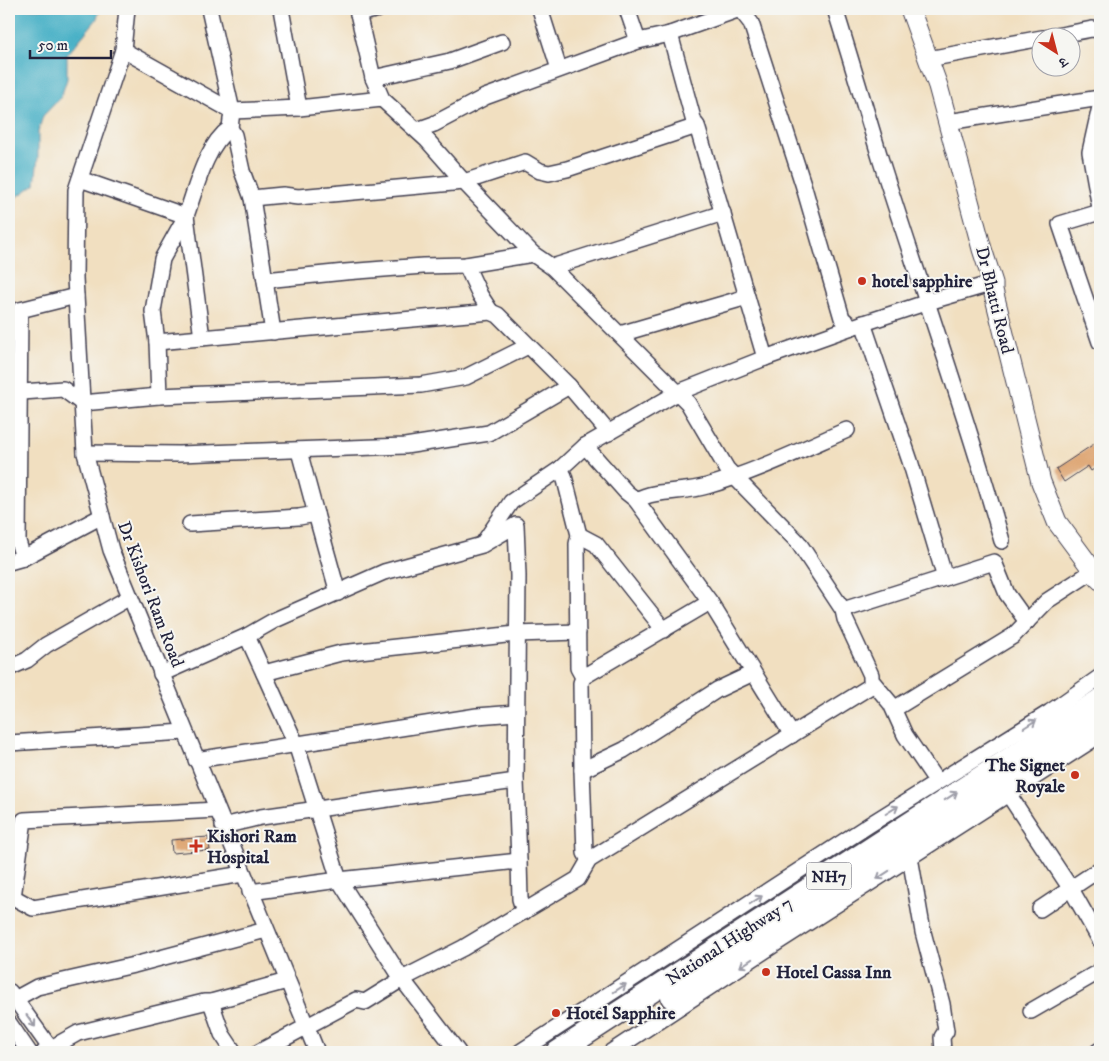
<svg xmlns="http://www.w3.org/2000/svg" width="1109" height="1061" font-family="'IM FELL DW Pica','Noto Serif Devanagari',serif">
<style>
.water{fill:#47b0c6;stroke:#346980}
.building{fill:#da9a60}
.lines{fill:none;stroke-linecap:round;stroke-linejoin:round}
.minor-casing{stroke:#413e4f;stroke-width:18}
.major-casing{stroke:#413e4f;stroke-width:21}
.highway-casing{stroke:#413e4f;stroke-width:25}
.minor{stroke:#fff;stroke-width:15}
.major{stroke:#fff;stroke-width:19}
.highway{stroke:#fff;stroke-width:22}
.oneway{stroke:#9c9ca7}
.poi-dot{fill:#c8321e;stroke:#f6f6f2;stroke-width:2}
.labels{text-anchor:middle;stroke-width:4;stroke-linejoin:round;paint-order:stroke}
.shield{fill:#f6f6f2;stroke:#626272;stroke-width:1}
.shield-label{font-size:16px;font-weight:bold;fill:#22223b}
.poi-label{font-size:18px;font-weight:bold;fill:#22223b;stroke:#f6f6f2;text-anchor:start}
.street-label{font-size:18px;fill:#22223b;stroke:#f6f6f2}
</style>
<rect width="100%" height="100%" fill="#f6f6f2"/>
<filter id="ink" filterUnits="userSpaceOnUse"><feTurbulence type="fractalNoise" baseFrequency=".02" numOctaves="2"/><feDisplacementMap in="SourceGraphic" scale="10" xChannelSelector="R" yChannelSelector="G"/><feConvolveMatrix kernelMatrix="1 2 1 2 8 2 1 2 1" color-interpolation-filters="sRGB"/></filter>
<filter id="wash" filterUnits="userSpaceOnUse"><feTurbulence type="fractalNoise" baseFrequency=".0096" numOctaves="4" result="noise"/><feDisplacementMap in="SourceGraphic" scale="20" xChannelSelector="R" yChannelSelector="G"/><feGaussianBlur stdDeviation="1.12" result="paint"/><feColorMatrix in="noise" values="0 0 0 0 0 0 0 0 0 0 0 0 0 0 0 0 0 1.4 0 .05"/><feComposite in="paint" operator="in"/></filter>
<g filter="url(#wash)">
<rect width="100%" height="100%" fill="#f1dfc0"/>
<polygon class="water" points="9,9 101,9 96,20 67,55 67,79 61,97 43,116 38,132 38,157 35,184 17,197 9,195"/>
<g id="blocks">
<g class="building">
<polygon points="1100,440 1100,465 1091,471 1088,466 1064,482 1056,469"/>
<polygon points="208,837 210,850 172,853 171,840"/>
</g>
</g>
</g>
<g filter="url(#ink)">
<use href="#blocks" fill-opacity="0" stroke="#413e4f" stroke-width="1"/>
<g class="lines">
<defs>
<g id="minor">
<polyline points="127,9 123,50 76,190 75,278 85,453 111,550 317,1052"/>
<polyline points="209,9 232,111 230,128 234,135 242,171 252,198 283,195 298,197 464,182 525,162 540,171 549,173 567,169 697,126"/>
<polyline points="357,9 373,78"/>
<polyline points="540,9 559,69"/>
<polyline points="627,9 638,41"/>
<polyline points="740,9 751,23 803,184 842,318 852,327"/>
<path d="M835,9C851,60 866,111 881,161C921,288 966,413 1002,541"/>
<polyline points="358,14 379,9"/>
<polyline points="670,34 694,122 697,126 765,358"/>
<polyline points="1045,38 1092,29 1100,30"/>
<polyline points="502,42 450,61 373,78 382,99 427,140 464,182 533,254 552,267 688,403 727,469 798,542 843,610 845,619 871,675 871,680 891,704 905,735 937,782"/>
<polyline points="123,50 232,111 299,108 281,9"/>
<polyline points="928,59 1042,38"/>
<polyline points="1100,107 1090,152 1100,208"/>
<polyline points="299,108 382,99"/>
<polyline points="948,122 1100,98"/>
<polyline points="417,130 434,124 485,97 638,41 670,34 740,9"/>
<path d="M80,179L186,216C196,188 206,145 230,128"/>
<polyline points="252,198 273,332"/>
<polyline points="1100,212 1060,224 1100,342"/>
<polyline points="186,216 202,338"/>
<polyline points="466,265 480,295 491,312"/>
<polyline points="552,267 723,213"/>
<polyline points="265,280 345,272 423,266 466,265 533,254"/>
<polyline points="20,310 18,541 23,558"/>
<polyline points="9,314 17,313 20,310 76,296"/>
<polyline points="863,323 910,461 945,578"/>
<polyline points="620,334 747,297"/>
<polyline points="157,342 491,312 498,315 569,386 609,433"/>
<polyline points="9,393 63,389 82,403 159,396 421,385 466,377 528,346"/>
<polyline points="159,396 157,342 153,311 162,259 186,216"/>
<polyline points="585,446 626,492 636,500 710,602 792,735"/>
<polyline points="85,453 179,454 405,446 489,433 569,386"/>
<polyline points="560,469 564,476 579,535 577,544 578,668 583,677"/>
<path d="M636,500C657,489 684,493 707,486C755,472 801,450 847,430"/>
<polyline points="316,514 338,593"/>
<polyline points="190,524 299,517 316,514 299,451"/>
<polyline points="579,535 596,544 664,630"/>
<polyline points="484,542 511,502 560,469 585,446 679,392 765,358 852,327 928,302 993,283"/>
<polyline points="9,562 23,558 102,516"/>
<polyline points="843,610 994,562 1007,594 1027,622"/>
<polyline points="247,636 296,744 339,880 402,979 458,1052"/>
<polyline points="9,668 27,660 46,645 130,597"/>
<polyline points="264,673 341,653 516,634 578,632"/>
<polyline points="161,674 247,636 275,620 384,572 482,545 516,525 518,576 516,781 519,861"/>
<polyline points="894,709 1013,636 1047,601 1093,571"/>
<polyline points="9,743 185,732"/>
<polyline points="196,760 477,716 516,713"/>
<polyline points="582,770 624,750 717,690 753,673"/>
<polyline points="1003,786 1071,889 1100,940"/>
<polyline points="223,826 261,817 516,781"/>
<polyline points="910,857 923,932 942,1004 946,1031 942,1037 943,1052"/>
<polyline points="589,860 585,853 582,770 581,683 583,677 710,602"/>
<polyline points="250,892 339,880 519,861 520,899 524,912"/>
<polyline points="13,897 24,820 217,810"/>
<polyline points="13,897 33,908 243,874"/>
<polyline points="1040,909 1100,869"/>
<polyline points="10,992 53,1052"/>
<polyline points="15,999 37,987 134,965 266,930"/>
<polyline points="211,1002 222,1034 234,1052"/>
<polyline points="1031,1011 1100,971"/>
<polyline points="9,1023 29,1052"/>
<polyline points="44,1052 78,1033 204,1002 211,1002 287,981"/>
<polyline points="259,1052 356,1000 365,1002 402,979 463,948 578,879 589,860 874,684"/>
<polyline points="520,1052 869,825 1050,712 1100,677"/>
<polyline points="611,1052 778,942 1100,735"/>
<polyline points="1097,1052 1100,1050"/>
</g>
<polyline id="major" points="910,9 938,86 982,249 993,283 993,290 1041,482 1057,522 1100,580"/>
<g id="highway">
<polyline points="672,997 1100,721"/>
<polyline points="558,1052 1100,700"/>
</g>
</defs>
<use href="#minor" class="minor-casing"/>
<use href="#major" class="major-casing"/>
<use href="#highway" class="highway-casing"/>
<use href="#minor" class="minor"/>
<use href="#major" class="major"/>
<use href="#highway" class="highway"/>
</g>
<defs><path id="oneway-shaft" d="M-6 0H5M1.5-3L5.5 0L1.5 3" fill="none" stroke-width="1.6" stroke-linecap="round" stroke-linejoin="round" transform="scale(1.25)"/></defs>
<g class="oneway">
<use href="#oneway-shaft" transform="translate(1030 724) rotate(-32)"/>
<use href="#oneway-shaft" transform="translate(951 796) rotate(-33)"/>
<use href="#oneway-shaft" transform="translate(892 810) rotate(-32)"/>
<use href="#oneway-shaft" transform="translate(883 875) rotate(147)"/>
<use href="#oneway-shaft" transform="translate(756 900) rotate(-33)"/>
<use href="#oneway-shaft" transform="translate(746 963) rotate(146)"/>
<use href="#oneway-shaft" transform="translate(620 988) rotate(-33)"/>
<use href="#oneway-shaft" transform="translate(31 1021) rotate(54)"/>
</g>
</g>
<g class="poi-dot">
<circle cx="862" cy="281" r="5"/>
<circle cx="1075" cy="775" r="5"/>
<path d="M193.5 838.5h5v5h5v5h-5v5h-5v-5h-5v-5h5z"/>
<circle cx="766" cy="972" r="5"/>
<circle cx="556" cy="1013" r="5"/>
</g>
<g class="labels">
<rect class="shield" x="806.5" y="862.5" width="45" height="27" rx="4"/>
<g class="shield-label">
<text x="829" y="882">NH7</text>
</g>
<g class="poi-label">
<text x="872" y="287">hotel sapphire</text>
<text x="1065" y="771" text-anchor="end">The Signet<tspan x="1065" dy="21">Royale</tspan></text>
<text x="207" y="842">Kishori Ram<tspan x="207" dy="21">Hospital</tspan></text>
<text x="776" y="978">Hotel Cassa Inn</text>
<text x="566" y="1019">Hotel Sapphire</text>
</g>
<g class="street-label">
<text transform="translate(995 300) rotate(76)" y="6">Dr Bhatti Road</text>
<text transform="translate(151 594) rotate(69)" y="6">Dr Kishori Ram Road</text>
<text transform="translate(729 941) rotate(-33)" y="6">National Highway 7</text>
</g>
</g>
<rect width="1109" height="1061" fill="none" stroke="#f6f6f2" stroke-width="30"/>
<g transform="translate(1056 52) rotate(144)"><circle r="24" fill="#f6f6f2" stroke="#a1a1a9"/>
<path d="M0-4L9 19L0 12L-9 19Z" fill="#c8321e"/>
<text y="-8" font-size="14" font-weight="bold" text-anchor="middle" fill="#22223b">उ</text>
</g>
<path d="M30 50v8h81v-8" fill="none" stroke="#22223b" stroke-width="2.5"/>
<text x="38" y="50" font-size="15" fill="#22223b" stroke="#f6f6f2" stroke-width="4" paint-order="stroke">50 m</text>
</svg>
